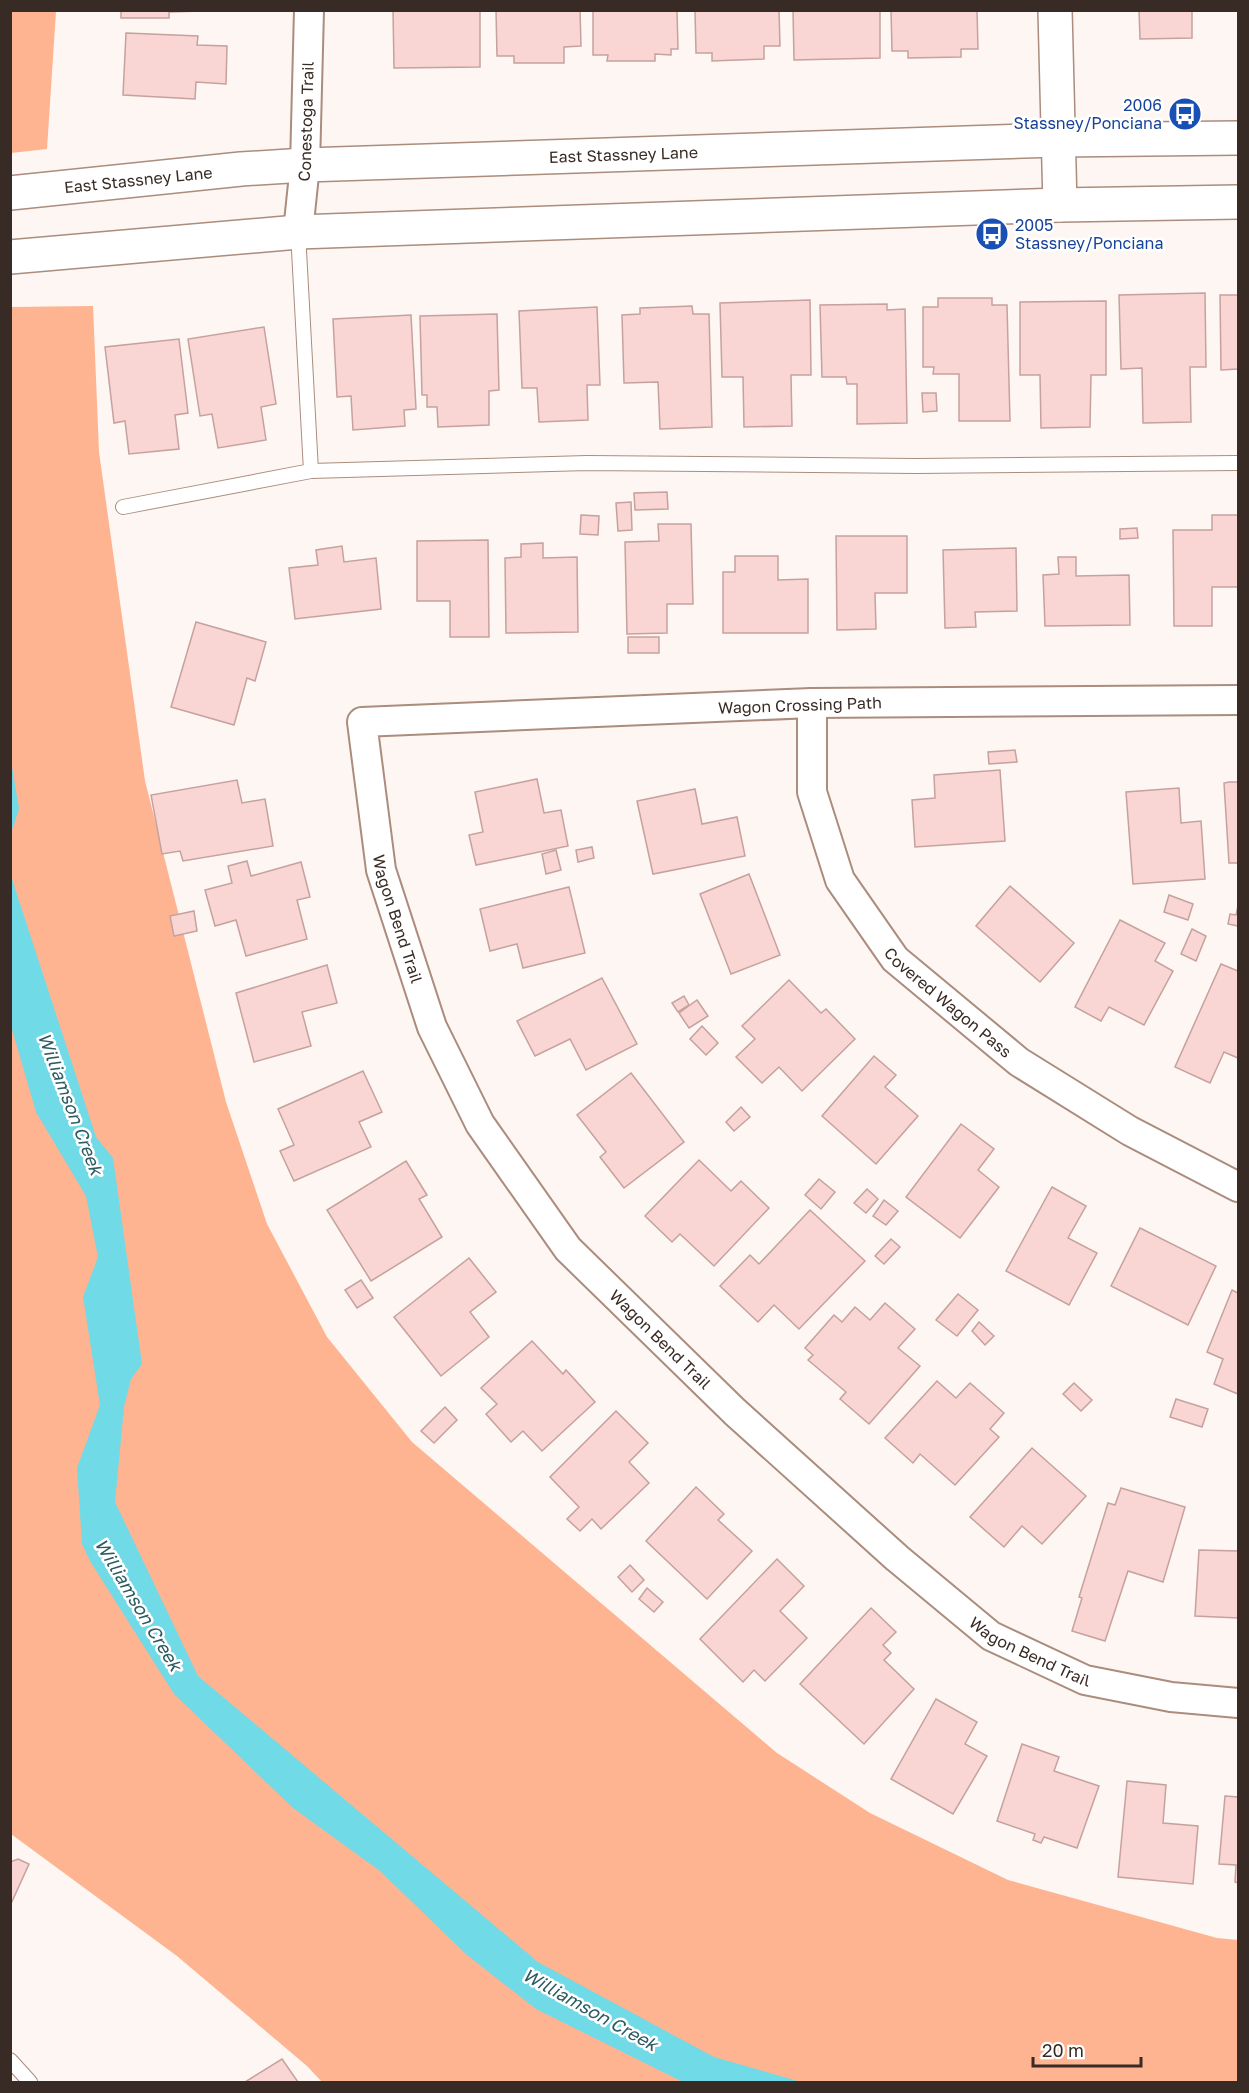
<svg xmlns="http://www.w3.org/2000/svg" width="1249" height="2093" font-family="'Golos Text',sans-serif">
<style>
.forest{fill:#feb391}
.water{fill:#70dae7}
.building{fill:#f9d6d3;stroke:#c6a19e;stroke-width:1.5}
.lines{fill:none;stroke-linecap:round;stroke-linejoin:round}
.lane-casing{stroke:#ab8c7d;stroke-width:16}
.street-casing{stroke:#ab8c7d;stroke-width:32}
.secondary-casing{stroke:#ab8c7d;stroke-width:36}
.lane{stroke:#fff;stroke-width:14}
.street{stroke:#fff;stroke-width:28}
.secondary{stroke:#fff;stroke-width:33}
.labels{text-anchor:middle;stroke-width:5;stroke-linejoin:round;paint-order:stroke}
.transit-label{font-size:16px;fill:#164399;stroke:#fff;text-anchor:end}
.street-label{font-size:16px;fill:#382b25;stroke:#fff}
.water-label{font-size:18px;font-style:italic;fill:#2c5b60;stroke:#fff}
</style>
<rect width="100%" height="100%" fill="#fdf6f2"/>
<g class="forest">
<polygon points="10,11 56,11 47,149 11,153"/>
<polygon points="93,306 99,452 145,781 226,1102 267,1224 327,1337 412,1442 777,1753 870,1813 1008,1880 1217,1938 1238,1940 1238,2082 322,2082 307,2066 177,1956 11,1834 11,307"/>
</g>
<g class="water">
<polygon points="10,755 19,809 11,833 10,833"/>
<polygon points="11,876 96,1137 113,1158 142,1364 131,1379 124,1407 115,1502 198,1676 538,1962 714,2057 801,2082 683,2082 536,2009 467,1955 380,1871 293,1808 174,1694 90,1561 82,1544 77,1468 100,1405 83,1297 98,1257 86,1196 36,1112 11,1026"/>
</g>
<g class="building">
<polygon points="121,10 233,10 169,12 169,18 121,18"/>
<polygon points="393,10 480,10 480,67 394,68"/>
<polygon points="496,10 580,10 581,46 564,47 564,63 514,63 514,56 497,56"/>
<polygon points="593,10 677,10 678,49 671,49 671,55 655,54 655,61 607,61 608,55 593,55"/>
<polygon points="695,10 779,10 780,46 764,46 764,59 712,61 712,53 696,53"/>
<polygon points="793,10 880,10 880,58 794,60"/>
<polygon points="891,10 977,10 978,49 961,49 961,57 908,58 908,51 892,51"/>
<polygon points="1139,10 1192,10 1192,38 1140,39"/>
<polygon points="126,33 198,36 197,45 227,46 226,84 196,82 195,99 123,95"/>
<polygon points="1205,293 1206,367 1190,367 1191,422 1143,423 1142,368 1121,369 1119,295"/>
<polygon points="1220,295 1238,295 1238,369 1221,370"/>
<polygon points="938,298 992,298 992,305 1007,305 1010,421 959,421 959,374 933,374 934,367 923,367 923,307 938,307"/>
<polygon points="810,300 811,375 791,375 792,426 744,427 743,377 722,377 720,303"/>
<polygon points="1106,301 1106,375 1091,375 1090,427 1041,428 1040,375 1020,375 1020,302"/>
<polygon points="887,304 887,310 905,309 907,423 857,424 857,384 847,384 846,377 822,377 820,305"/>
<polygon points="692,306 693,314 709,314 712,427 660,429 658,382 624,383 622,315 640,314 640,308"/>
<polygon points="597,307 600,385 587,385 588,420 539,422 537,388 522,388 519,311"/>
<polygon points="497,314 499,390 489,391 489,425 438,427 437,407 427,407 427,395 422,395 420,316"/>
<polygon points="411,315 416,409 404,410 405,426 353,430 351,396 337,397 333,319"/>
<polygon points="264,327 276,404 261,407 266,440 218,448 212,414 200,416 188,339"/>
<polygon points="179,339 188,413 175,415 179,449 129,454 125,421 114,423 105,347"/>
<polygon points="922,393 936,393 937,411 923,412"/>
<polygon points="667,492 668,509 635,510 634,493"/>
<polygon points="631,502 632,530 618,531 616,503"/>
<polygon points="581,515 599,516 598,535 580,534"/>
<polygon points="1212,515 1238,515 1238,587 1212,587 1212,626 1174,626 1173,530 1212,530"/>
<polygon points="658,524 691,524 693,604 667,604 667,633 627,634 625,542 659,541"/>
<polygon points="1137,528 1138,538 1120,539 1120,529"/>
<polygon points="836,536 907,536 907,593 875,593 876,629 837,630"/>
<polygon points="488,540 489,637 450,637 450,601 417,601 417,541"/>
<polygon points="543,543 543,558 577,557 578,632 506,633 505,558 521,557 521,544"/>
<polygon points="342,546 344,562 376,558 381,609 295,619 289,568 318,565 316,550"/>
<polygon points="1016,548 1017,611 975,612 976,627 945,628 943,550"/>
<polygon points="735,556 778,556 778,580 808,579 808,633 723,633 723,572 735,572"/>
<polygon points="1058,557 1076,557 1076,576 1129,575 1130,625 1045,626 1043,575 1059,574"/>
<polygon points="196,622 266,642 255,681 247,678 234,725 171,707"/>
<rect x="628" y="637" width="31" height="16"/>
<polygon points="1015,750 1017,762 989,764 988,752"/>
<polygon points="1000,770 1005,841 915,847 912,800 935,798 934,775"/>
<polygon points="537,779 544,813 561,810 568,846 476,865 469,835 483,832 475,792"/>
<polygon points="237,780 242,803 265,799 273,846 183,861 180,851 162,854 151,795"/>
<polygon points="1229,782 1238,782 1238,863 1229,863 1224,783"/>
<polygon points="1179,788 1181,823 1201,821 1205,879 1133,884 1126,792"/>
<polygon points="695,789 702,824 737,817 745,856 653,874 637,801"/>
<polygon points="592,847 594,858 578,862 576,850"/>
<polygon points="556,850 561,870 546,874 542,854"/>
<polygon points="247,861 251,876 301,862 310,897 297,900 307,939 246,956 236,920 215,926 205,890 232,883 228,866"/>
<polygon points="749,874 780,955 731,974 700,894"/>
<polygon points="1010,886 1074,943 1040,982 976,926"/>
<polygon points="569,887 585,953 523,968 517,944 490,951 480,909"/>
<polygon points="1169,895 1193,904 1188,920 1164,912"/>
<polygon points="1238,906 1238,926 1228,924 1230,914 1236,915"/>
<polygon points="194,911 197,931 174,936 170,916"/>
<polygon points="1120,920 1165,943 1155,961 1173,971 1144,1025 1109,1007 1101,1021 1075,1007"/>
<polygon points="1192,929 1206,936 1196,961 1181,954"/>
<polygon points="1221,964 1238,971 1238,1058 1224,1052 1210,1083 1175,1067"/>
<polygon points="327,965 337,1003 302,1012 311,1046 254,1062 236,993"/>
<polygon points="602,978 637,1044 586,1070 570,1039 535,1056 517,1021"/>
<polygon points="789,980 821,1013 826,1009 855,1039 802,1091 779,1067 762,1083 736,1057 755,1039 742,1026"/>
<polygon points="684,996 689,1005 678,1012 672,1003"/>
<polygon points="697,1000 708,1016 689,1028 679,1013"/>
<polygon points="702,1026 718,1043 706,1055 690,1039"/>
<polygon points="874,1056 896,1075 885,1087 918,1116 876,1164 822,1116"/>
<polygon points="363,1071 382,1112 359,1122 371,1147 294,1181 280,1151 294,1145 278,1109"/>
<polygon points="631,1073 684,1142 624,1188 600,1157 606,1152 577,1115"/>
<polygon points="741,1107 750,1117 734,1131 726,1122"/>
<polygon points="961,1124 994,1149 978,1170 999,1187 960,1238 906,1197"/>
<polygon points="699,1160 731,1191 741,1181 769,1208 714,1266 680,1234 672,1242 645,1216"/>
<polygon points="406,1161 427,1195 419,1199 442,1237 371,1281 327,1210"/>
<polygon points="819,1179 835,1192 821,1209 805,1195"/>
<polygon points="1052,1187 1086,1206 1068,1238 1097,1253 1069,1305 1006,1271"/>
<polygon points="867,1189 878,1199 866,1213 854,1203"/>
<polygon points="884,1200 898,1211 886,1225 873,1216"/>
<polygon points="810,1210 865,1261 799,1329 774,1305 758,1322 720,1286 750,1255 759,1264"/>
<polygon points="1140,1228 1216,1266 1188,1325 1111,1286"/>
<polygon points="891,1239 900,1247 884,1264 875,1256"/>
<polygon points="469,1258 496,1292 470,1312 489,1337 441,1376 394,1317"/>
<polygon points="361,1280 373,1298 357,1308 345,1290"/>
<polygon points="1232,1290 1238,1293 1238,1394 1214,1384 1223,1359 1207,1352"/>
<polygon points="958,1294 978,1310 957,1336 936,1320"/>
<polygon points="885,1303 915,1329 898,1348 920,1366 869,1424 840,1399 846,1392 808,1360 813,1355 805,1348 834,1315 842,1322 855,1307 870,1320"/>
<polygon points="979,1322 994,1336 985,1345 972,1331"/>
<polygon points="532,1341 563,1374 566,1370 595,1402 542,1451 523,1431 511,1442 486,1414 497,1404 481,1388"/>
<polygon points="937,1381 956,1398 970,1383 1004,1413 990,1429 999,1437 955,1485 920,1454 913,1463 885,1438"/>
<polygon points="1074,1383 1092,1400 1081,1411 1063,1394"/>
<polygon points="1176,1399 1208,1409 1202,1427 1170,1417"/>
<polygon points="445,1407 457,1420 434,1443 421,1431"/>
<polygon points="616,1411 648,1443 629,1462 649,1483 601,1529 592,1519 580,1531 567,1519 579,1507 550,1477"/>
<polygon points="1032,1448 1086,1496 1042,1544 1022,1526 1004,1547 970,1517"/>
<polygon points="696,1487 724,1514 718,1520 752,1551 707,1599 646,1541"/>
<polygon points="1121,1488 1185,1507 1163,1582 1128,1571 1105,1641 1072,1631 1082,1598 1079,1597 1108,1503 1115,1505"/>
<polygon points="1199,1550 1238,1551 1238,1618 1195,1616"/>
<polygon points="777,1559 804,1586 780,1611 807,1638 765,1681 754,1670 743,1682 700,1639"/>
<polygon points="630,1565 644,1580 632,1592 618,1577"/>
<polygon points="647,1588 663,1602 654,1612 639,1599"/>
<polygon points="871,1608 896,1632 883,1645 891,1653 884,1660 914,1689 864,1744 800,1684"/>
<polygon points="936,1699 977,1722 965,1744 987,1756 953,1814 891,1779"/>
<polygon points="1022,1744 1059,1757 1054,1771 1099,1786 1077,1848 1044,1837 1041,1843 1033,1840 1035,1834 997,1821"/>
<polygon points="1127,1781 1166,1785 1163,1823 1198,1826 1193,1884 1118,1877"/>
<polygon points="1225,1796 1238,1797 1238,1883 1235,1882 1236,1865 1219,1864"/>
<polygon points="18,1859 29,1864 10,1906 10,1862"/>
<polygon points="282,2059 298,2082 245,2082"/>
</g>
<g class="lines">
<defs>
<g id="lane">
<polyline points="298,232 311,471"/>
<polyline points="123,507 311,471 587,463 916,466 1238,463"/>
<polyline points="10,2060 30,2082"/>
</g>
<g id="street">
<path id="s1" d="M298,232L305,165L309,10"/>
<path id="s2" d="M1238,700L812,703L362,722L381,870L432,1027L480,1124L568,1249L735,1412L897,1558L991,1636L1085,1680L1171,1697L1238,1703"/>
<path id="s3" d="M812,703V792L840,880L895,959L1019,1062L1130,1131L1238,1187"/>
</g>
<g id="secondary">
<polyline points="1055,10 1060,205"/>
<path id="s4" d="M10,193L241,169L305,165L1057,140L1238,138"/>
<polyline points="10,257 298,232 1060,205 1238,202"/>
</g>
</defs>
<use href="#lane" class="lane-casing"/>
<use href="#street" class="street-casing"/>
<use href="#secondary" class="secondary-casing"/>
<use href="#lane" class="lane"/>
<use href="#street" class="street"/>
<use href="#secondary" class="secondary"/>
</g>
<defs>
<symbol id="bus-disc" viewBox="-11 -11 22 22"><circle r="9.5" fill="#1a4fb4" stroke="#fff"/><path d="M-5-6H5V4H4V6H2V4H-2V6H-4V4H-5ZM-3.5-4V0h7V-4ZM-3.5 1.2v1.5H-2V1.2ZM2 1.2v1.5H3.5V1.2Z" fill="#fff"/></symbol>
</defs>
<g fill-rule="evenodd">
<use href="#bus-disc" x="1166" y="95" width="38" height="38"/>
<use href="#bus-disc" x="973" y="215" width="38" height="38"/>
</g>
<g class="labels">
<g class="transit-label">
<text x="1162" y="111">2006<tspan x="1162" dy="18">Stassney/Ponciana</tspan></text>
<text x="1015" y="231" text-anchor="start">2005<tspan x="1015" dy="18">Stassney/Ponciana</tspan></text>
</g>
<g class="street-label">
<text dy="6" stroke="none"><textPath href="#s1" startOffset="111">Conestoga Trail</textPath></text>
<text dy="6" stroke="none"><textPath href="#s4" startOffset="615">East Stassney Lane</textPath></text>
<text dy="6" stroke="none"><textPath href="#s4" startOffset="129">East Stassney Lane</textPath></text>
<text transform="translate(800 705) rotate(-2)" y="6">Wagon Crossing Path</text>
<text dy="6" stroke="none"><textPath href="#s2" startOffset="1077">Wagon Bend Trail</textPath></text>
<text dy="6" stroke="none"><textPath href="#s3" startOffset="346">Covered Wagon Pass</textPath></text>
<text dy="6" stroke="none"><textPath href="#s2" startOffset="1581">Wagon Bend Trail</textPath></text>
<text dy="6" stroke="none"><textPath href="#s2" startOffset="2067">Wagon Bend Trail</textPath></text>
</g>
<g class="water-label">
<text transform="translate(70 1104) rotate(69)" y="6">Williamson Creek</text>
<text transform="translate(138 1605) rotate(59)" y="6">Williamson Creek</text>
<text transform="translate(590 2010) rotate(29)" y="6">Williamson Creek</text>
</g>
</g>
<rect width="1249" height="2093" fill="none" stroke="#382b25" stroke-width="24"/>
<path d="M1033 2057v9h108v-9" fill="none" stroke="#382b25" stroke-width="3"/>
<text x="1042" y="2057" font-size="18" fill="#382b25" stroke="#ffffff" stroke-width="4.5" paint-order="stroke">20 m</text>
</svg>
